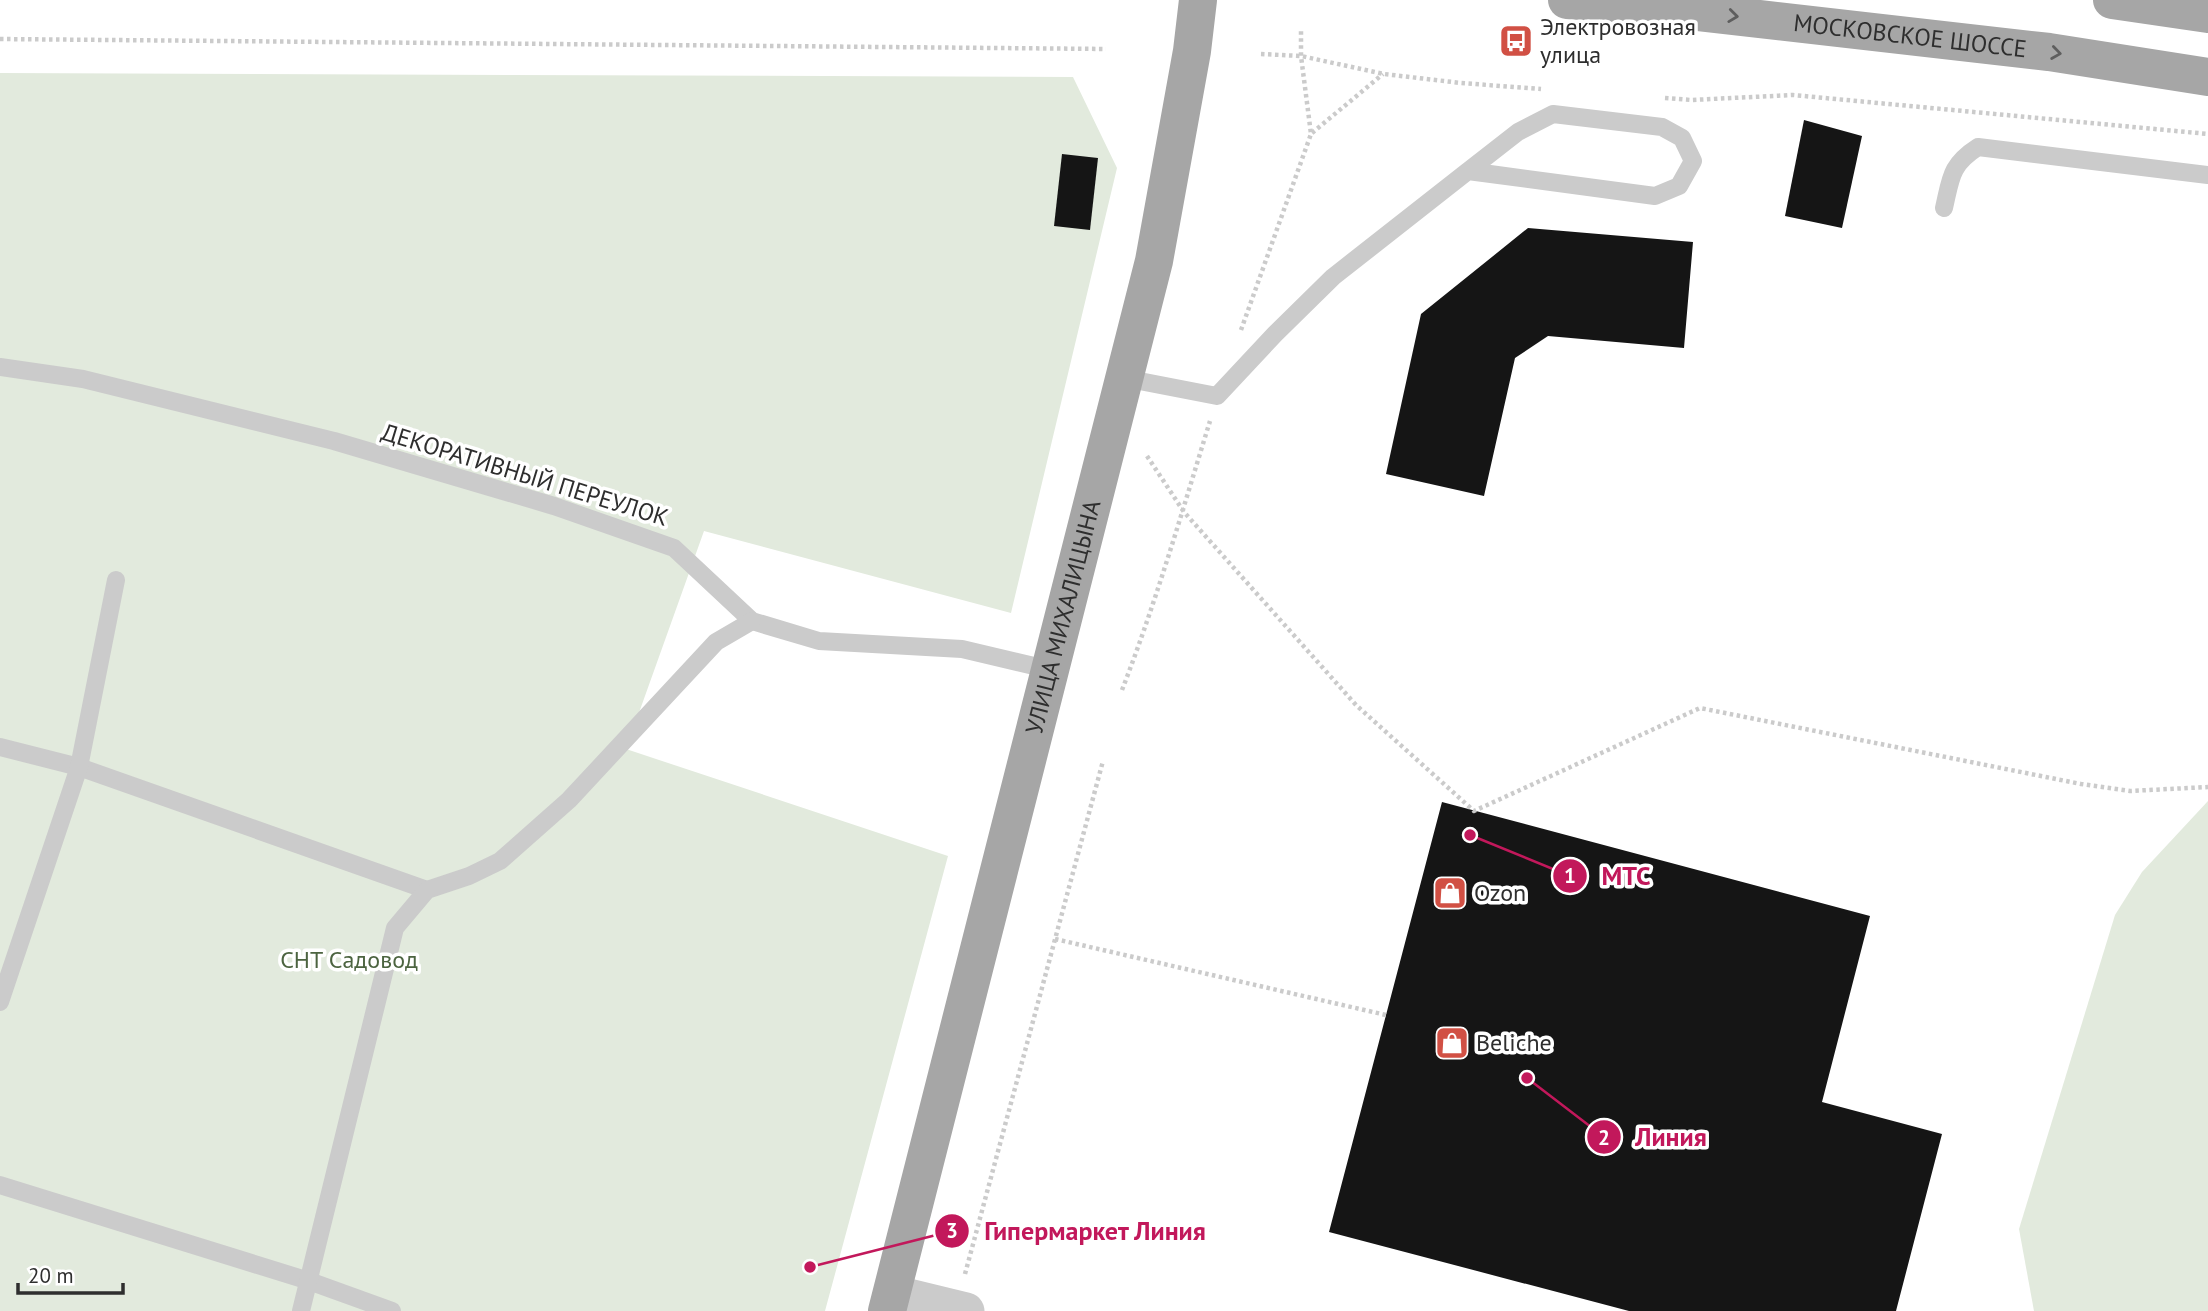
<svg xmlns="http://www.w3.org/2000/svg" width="2208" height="1311" font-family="'PT Sans',sans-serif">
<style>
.green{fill:#e2eadd}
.building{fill:#151515}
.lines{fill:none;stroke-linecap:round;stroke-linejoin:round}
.path{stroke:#cbcbcb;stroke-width:4.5;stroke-dasharray:3.5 3.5;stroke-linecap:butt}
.service{stroke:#cbcbcb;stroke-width:18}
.minor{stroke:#cbcbcb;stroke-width:37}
.primary{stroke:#a6a6a6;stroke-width:38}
.oneway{stroke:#5e5e5e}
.labels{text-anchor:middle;stroke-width:7;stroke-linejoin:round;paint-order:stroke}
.poi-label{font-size:24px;fill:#2e2e2e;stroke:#fff;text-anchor:start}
.street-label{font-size:24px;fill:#2e2e2e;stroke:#fff}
.park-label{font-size:24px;fill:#4c6440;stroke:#fff}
.leader{fill:none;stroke:#c2185b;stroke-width:2.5}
.callout-dot{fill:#c2185b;stroke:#fff;stroke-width:2.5}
.mark-label{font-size:21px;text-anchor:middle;font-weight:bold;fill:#fff}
.callout-label{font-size:26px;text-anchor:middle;font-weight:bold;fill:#c2185b;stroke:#fff;stroke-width:7;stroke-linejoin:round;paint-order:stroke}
</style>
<rect width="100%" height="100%" fill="#fff"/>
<g class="green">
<polygon points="0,73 1073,77 1117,168 1011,613 704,531 626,749 948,856 825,1311 0,1311"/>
<polygon points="2208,801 2208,1311 2034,1311 2019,1229 2115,915 2142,872"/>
</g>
<g class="building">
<polygon points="1804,120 1862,136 1842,228 1785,216"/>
<polygon points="1062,154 1098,158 1090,230 1054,226"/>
<polygon points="1528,228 1693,242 1684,348 1548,336 1515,358 1484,496 1386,474 1421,314"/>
<polygon points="1442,802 1870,916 1822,1102 1942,1134 1896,1311 1629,1311 1329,1232"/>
</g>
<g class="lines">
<g class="path">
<polyline points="0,39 1106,49"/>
<polyline points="1261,54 1301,56 1384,74 1461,83 1541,89"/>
<polyline points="1665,98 1691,100 1793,95 2208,134"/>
<polyline points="1312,133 1383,74"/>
<polyline points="1241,330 1311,134 1301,56 1301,28"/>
<polyline points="1147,456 1184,512 1356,705 1474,811 1700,708 2081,784 2130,791 2208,787"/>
<path d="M1122,690C1156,602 1182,512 1210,421"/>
<polyline points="1055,939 1386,1015"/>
<polyline points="965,1274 1103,761"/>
</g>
<g class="service">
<path d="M1944,208C1951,178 1950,165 1978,147L2208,175"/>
<polyline points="0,367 83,379 334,441 554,506 674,548 752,621 819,641 962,649 1051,670"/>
<polyline points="1124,378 1217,396 1275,334 1333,277 1468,171 1655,196 1679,186 1693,161 1682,138 1662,127 1553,114 1518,132 1468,171"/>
<polyline points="0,747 79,767 427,890"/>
<polyline points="0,1002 79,767 116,580"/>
<polyline points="0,1185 309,1281 392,1311"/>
<polyline points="301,1311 395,928 427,890 469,876 500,861 569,800 716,642 752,621"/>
</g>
<polyline class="minor" points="892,1293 966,1311"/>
<g class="primary">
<path id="s1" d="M1567,0L1637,5L2049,52L2208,77"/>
<polyline points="2112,0 2208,14"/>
<path id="s2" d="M887,1311L1154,261L1192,51L1198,0"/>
</g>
</g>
<defs><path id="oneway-chevron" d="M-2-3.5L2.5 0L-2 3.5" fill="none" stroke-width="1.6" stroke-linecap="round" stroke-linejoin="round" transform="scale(1.75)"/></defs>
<g class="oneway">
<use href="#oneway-chevron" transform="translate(1733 16) rotate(7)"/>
<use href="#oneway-chevron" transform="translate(2056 53) rotate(8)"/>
</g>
<defs>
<symbol id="bus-square" viewBox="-11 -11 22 22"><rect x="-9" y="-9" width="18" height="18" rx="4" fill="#d15044" stroke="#fff"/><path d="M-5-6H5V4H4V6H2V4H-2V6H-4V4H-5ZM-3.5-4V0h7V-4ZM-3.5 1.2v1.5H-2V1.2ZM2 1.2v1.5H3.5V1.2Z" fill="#fff"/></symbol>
<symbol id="shop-square" viewBox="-11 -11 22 22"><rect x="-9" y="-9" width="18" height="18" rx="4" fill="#d15044" stroke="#fff"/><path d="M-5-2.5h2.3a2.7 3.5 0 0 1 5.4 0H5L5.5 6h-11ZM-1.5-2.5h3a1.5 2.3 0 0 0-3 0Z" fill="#fff"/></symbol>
</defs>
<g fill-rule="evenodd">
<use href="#bus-square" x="1497" y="22" width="38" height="38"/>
<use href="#shop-square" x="1431" y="874" width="38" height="38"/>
<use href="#shop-square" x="1433" y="1024" width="38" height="38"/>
</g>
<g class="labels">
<g class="poi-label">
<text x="1540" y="35">Электровозная<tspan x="1540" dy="28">улица</tspan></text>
<text x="1474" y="901">Ozon</text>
<text x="1476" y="1051">Beliche</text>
</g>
<g class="street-label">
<text dy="8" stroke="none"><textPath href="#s1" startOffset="345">МОСКОВСКОЕ ШОССЕ</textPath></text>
<text transform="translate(525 475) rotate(17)" y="8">ДЕКОРАТИВНЫЙ ПЕРЕУЛОК</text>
<text dy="8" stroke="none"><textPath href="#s2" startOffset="716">УЛИЦА МИХАЛИЦЫНА</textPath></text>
</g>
<g class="park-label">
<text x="349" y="968">СНТ Садовод</text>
</g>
</g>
<path class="leader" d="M1470 835L1570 876M1527 1078L1604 1137M810 1267L952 1231"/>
<g class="callout-dot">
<circle cx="1470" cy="835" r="7"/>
<circle cx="1527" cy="1078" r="7"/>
<circle cx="810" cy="1267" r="7"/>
<circle cx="1570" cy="876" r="18"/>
<circle cx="1604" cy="1137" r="18"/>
<circle cx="952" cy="1231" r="18"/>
</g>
<g class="mark-label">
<text x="1570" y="883">1</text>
<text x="1604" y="1145">2</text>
<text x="952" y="1238">3</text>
</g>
<g class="callout-label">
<text x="1626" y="885">МТС</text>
<text x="1671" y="1146">Линия</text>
<text x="1095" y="1240">Гипермаркет Линия</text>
</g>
<path d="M18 1283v10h105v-10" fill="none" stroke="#2e2e2e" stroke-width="3.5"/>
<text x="28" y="1283" font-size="21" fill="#2e2e2e" stroke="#ffffff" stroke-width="5" paint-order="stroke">20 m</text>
</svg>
